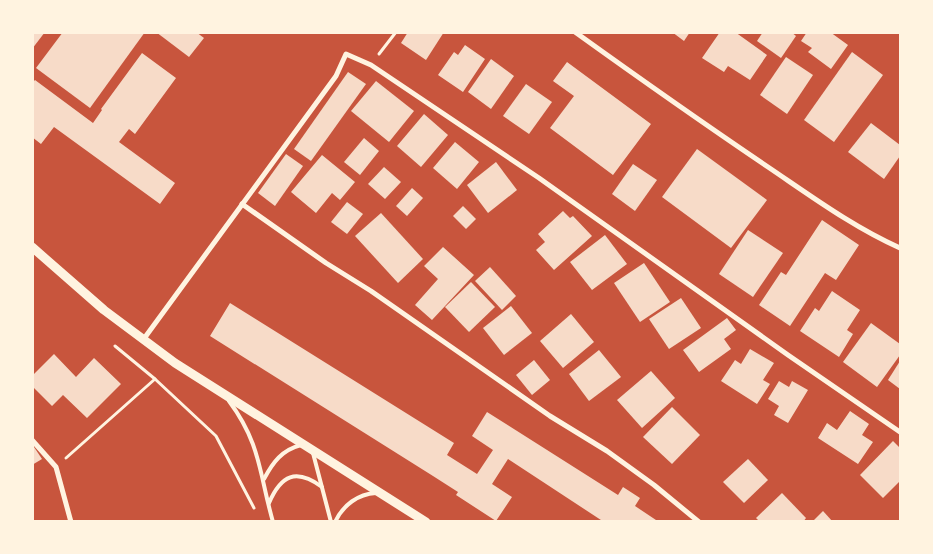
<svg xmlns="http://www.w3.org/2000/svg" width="933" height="554" font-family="'IBM Plex Sans',sans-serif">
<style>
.building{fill:#f7dbc8}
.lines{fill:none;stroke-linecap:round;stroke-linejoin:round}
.path{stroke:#fff3e0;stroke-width:3}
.service{stroke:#fff3e0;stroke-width:4}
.minor{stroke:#fff3e0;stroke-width:5}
.tertiary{stroke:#fff3e0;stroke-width:9}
</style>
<rect width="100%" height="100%" fill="#c8553d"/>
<g class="building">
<polygon points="32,32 45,32 32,49"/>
<polygon points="63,32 145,32 90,108 36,68"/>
<polygon points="156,32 196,32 204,38 189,57"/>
<polygon points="408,32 444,32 426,60 401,43"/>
<polygon points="672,32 690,32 684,41"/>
<polygon points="720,32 735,32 767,55 750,80 728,66 724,72 702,58"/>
<polygon points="763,32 791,32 796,36 781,58 757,41"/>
<polygon points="807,32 830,32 848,45 831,69 808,52 812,48 801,41"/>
<polygon points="465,45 485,59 463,92 438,75 454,52 458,55"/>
<polygon points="852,52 883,75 834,142 804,120"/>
<polygon points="142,53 176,78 135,134 129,129 119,142 175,183 160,204 54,127 41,144 32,137 32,83 35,80 93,123 102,110 101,109"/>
<polygon points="786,57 813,75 787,114 760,95"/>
<polygon points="491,59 514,76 491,109 468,92"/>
<polygon points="567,62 651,124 613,175 550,128 574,96 553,81"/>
<polygon points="348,72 366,84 311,161 294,149"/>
<polygon points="376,81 414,111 389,142 351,111"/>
<polygon points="526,84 552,102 529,134 503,116"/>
<polygon points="424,114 448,135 421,167 397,146"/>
<polygon points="871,123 900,145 900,156 884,179 848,152"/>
<polygon points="364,138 379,151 360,175 344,162"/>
<polygon points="455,142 479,162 457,189 433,168"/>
<polygon points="697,149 767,200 731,248 662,197"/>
<polygon points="286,154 303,166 275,206 258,193"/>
<polygon points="322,155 355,182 340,200 332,193 316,213 291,192"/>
<polygon points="496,162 517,190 488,213 467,185"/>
<polygon points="633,164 657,180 635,211 612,194"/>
<polygon points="384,167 401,182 385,199 368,184"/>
<polygon points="412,188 423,198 407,216 396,206"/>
<polygon points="347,202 363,214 347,234 331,222"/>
<polygon points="463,206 476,219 466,229 453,216"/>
<polygon points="563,211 570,218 573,216 592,236 554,270 536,250 545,242 538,234"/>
<polygon points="381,213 423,259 398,283 355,236"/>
<polygon points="822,220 859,245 836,280 825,273 790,326 759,305 781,272 786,275"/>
<polygon points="748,230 783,253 753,297 719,274"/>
<polygon points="605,235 627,264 592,290 570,262"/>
<polygon points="443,247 474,275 432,320 415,305 438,279 424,266"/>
<polygon points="644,263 670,302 640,322 614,283"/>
<polygon points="490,267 516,296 502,310 475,281"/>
<polygon points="471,282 495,307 469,332 445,307"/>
<polygon points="832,291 860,310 847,330 853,334 839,357 800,331 815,308 819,311"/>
<polygon points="681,298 701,328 669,349 649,319"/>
<polygon points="230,303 454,443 447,455 477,474 493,450 472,436 487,412 618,495 623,487 640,498 635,506 659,522 604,522 508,459 492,484 512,497 496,521 456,495 458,492 433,476 210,336"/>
<polygon points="511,306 532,333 504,355 483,328"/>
<polygon points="571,314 594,342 563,368 540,341"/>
<polygon points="727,318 736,330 724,339 731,349 699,372 683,350"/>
<polygon points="871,323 900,344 900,355 877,387 843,362"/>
<polygon points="750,349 774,363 763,380 770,384 757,404 721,381 735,360 741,364"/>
<polygon points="599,350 621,377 589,401 569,374"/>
<polygon points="54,354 76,377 94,358 121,384 87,418 63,395 52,406 32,386 32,376"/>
<polygon points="534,360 550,380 532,395 516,375"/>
<polygon points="900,361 900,389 888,380"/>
<polygon points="651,371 675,398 642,428 617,400"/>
<polygon points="779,381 789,387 792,381 808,390 788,423 774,415 779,406 768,399"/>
<polygon points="672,407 700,435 672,464 643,437"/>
<polygon points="850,411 869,424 862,435 873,442 858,464 818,438 827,423 837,430"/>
<polygon points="893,441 900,448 900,481 883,498 860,475"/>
<polygon points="32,444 42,459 32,465"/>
<polygon points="748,459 768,480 744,503 723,482"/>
<polygon points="782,493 806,518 803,522 760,522 756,518"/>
<polygon points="823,511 833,522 812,522"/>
</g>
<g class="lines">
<g class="path">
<polyline points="379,54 396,32"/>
<polyline points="115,346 155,379 216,436 254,508"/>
<polyline points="66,458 155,379"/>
</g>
<g class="service">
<path d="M229,401C261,444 259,473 273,522"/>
<polyline points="313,453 331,522"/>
<path d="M264,479C273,462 282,450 301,445"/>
<path d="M269,503C281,475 296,468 322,487"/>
<path d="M335,522C343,505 358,494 376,493"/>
</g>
<g class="minor">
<path d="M575,32C639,78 703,123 768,167C811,196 853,227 900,248"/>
<polyline points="242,204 326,263 371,291 550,416 607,451 654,485 699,522"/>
<polyline points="143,340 336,76 346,54 371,65 539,178 788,355 900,432"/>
<polyline points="32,440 56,467 71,522"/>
</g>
<polyline class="tertiary" points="32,247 104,310 175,363 426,522"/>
</g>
<rect width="933" height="554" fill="none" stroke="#fff3e0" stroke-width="68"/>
</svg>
